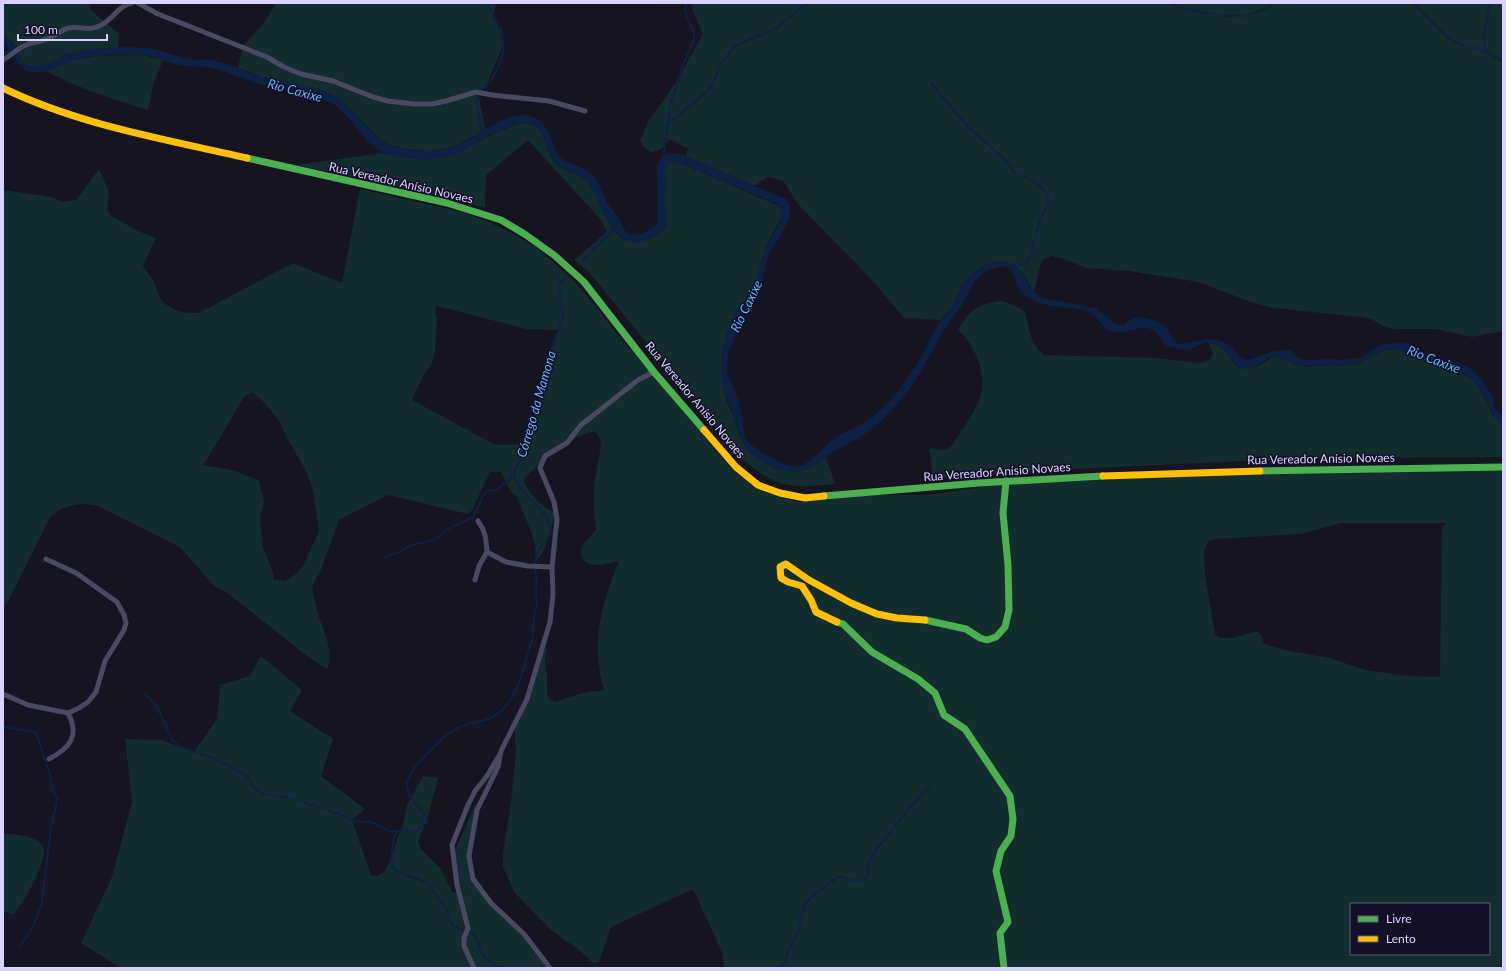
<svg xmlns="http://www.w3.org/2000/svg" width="1506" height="971" font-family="Lato,sans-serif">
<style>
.green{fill:#132c2d;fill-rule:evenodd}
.water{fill:#0d2144}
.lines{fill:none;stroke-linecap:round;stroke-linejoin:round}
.stream{stroke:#0d2144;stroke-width:2}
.street{stroke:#4a4962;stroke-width:5}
.fast{stroke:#4caf50;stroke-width:7}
.slow{stroke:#ffc107;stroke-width:7}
.labels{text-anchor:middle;stroke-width:3;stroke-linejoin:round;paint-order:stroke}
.street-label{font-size:12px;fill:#d9d4ff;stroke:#130f26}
.water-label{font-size:13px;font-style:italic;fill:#62b6ff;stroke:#130f26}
</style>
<rect width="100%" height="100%" fill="#161421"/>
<g class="green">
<path d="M3,3H89L92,11L119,34L118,49C103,49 87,49 72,53C58,56 39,73 25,64C19,60 19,53 16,48C13,42 8,38 3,34Z"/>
<polygon points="276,3 496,3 494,15 496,23 502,29 503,34 502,48 485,88 478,93 485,128 482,131 460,144 445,149 432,151 405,149 387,144 379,139 355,113 334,96 324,91 263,77 238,68 243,46 264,23"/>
<path d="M693,3H1503V331L1472,337L1435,329H1395L1385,327L1371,319L1360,317L1274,308L1253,303L1199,282L1129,271L1086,268L1064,259L1052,256L1044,259L1041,263L1034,292L1023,273L1017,267L1001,262L989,264L980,267L962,285L953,305L941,320L904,318L872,280L797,203L784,182L774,178L767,177L756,185H752L686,156L688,148L669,139C664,147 661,151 651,152L644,147L640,141L648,122L675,84L703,34L691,6Z"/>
<path d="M143,55L163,60L154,82L148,110C112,99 80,89 46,71L74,60L96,56Z"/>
<path d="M520,123C525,123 531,123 535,126C544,132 547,151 553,160C561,172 580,172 589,183C610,210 610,261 657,235C671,227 665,214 665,202C665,192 666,182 665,172C665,169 665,168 666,166C667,163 668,163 670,162L683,164L779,206L782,214L781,218L766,246L759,273L750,295L737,311L731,323L722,354L721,370L726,399L733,415L740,437L750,452L755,457L772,467L798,472L809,468L826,457L835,484C788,489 776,488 740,457L588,271L574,260L607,232L600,219L528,140L486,175L485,208L425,192L296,165L382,153L404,157L432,159L481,141L497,132Z"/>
<path d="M99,169L109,192L107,209L110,215L138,231L156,238L143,266L154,282L162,302L175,310L188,313H199L293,263L342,283L360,189L462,212L489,222L514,234L540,250L575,282L598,309L618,335L693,422L720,456L737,473L758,488L799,502L863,495H927L1004,484L1073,478L1503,468V968H724L722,952L693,889L611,927L599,962L593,963L577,948L566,941L550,929L514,892L503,867V853L511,802L516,752L514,724L547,643L545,659L547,676V694L550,700L556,702C572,696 586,690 604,691C602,683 600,675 599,666C594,629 605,595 619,561C609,563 592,570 583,559C581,555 580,551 582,547C586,540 592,536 596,529L594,514V485L600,451L601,441L596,432C574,432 543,462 526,476L524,481C530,496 542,506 556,514L543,552L536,562L535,544L532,534L517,497L511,492L501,472H490L472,510L468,514L388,495L339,520L320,572L312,586C314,595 315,605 318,614C323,631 335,651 327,669L307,656L226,592L214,586L180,547L98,506C81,502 64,504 50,517L3,611V190L52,197L63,202L76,200ZM437,306L526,329L558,330L525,444L495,445L412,400L424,374L431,365L435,353L437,320L435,309ZM252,392L264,402L279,421L288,440L305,469L313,490L319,531L303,566L296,574L285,581L274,580L272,569L263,549L260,516L264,502L259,481L236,471L203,465L206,461L244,397ZM1341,523H1446L1442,528L1440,677L1407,676L1365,670L1330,658L1289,651L1264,644L1261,635L1257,631L1233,638H1219L1215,634L1205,575L1204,550L1209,541L1213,539L1301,534ZM1351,904H1489V954H1351Z"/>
<path d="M1002,301L1016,306L1025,312C1030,328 1029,345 1045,355L1155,358L1202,363L1210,359L1213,354L1208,343C1223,344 1228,353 1235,365L1256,367L1273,357L1281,358L1300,366L1310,367L1350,365L1357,364L1382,351L1396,349L1400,350L1427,362L1444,366L1473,379L1486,400L1492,414L1503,426V457L1312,458L1073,469L933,478L929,448L945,450L952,446C961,430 974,415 980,398C988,375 975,345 958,330C970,309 977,304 1002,301Z"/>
<polygon points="261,656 302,690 290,711 333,739 321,776 365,809 352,820 371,875 376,876 384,872 390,861 398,837 403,826 407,805 423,776 438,778 427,820 418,841 420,848 440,868 453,893 458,892 454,853 476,802 475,828 470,862 472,873 483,894 520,932 551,968 121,968 81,943 112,877 132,802 125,739 162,740 194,752 217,719 220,685 250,676"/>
<path d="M3,834C14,834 37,835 43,847C49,858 23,906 13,914L5,912L3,909Z"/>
</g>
<path class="water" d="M3,34L17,49L23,63C40,72 55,57 72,53C91,47 133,46 153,49C164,51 175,56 185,58C194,61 203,58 211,60C230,63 246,73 264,77C286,83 313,85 333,95C363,110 368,144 405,149C423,152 444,152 460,144C479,135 498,117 520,115C540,114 547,127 553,143C555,148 556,153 560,157C570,167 584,165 594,177C600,185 603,195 608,204C612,210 617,216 621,222C623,226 624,231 629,234C634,236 639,235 643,233C649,230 655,228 658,222L657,168C661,152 671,151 686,156L785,199L789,202L790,209L789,219L781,235L769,253L759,293L743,315L728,354L727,372L739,402L745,438C752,448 787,471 800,466C813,461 820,450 830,442C841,432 855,429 867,421C890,404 906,383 920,359C926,351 929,341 934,332C939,322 947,314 953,305C957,299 958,292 962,286C967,276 979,266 990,263C1029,254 1020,288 1043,298L1096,308L1115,324L1124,325C1128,323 1129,319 1134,318C1144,316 1161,321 1167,329C1171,335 1172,341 1179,344C1196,343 1213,333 1228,345C1234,349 1238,356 1245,360L1252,359L1270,352L1286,350H1290L1300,358L1305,360L1330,359L1342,360L1359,358L1381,345L1401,342L1407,343L1416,347L1425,355L1456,362L1466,366L1476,373L1482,380L1493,398L1494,408L1503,416V426L1492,414L1486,400L1473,379L1444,366L1428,362L1400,350C1384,347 1372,358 1358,363C1352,366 1307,368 1301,366C1291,364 1282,356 1272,357C1263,359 1258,368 1248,369C1231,370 1232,352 1219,346C1202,337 1198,350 1185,350C1179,349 1173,347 1167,346C1162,342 1160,334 1154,331C1140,322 1125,337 1110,331C1100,327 1098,315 1089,312C1075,306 1059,309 1044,304C1038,303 1027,298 1022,293C1011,283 1020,258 989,270C973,276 970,292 962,305C958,313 951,318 947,325C932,348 922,374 904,396C891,411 876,428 859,438C850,443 841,446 833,452C825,457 818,464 809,468C790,477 767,468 752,455C739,443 739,429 733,414C726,396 718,374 722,354C724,340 729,324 737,312C741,305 748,299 751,292C758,277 761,260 767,245C771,237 781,223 781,215C782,210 780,207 777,204L683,164L670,162C663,167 665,173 666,181C666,188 665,195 665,202C665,208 667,213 667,219C666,232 652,240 640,242C613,247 601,203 590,186C581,172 562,172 553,159C546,150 544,133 535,126C516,113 472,149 453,155C437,161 418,160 402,157C396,156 387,155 382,152C360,141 352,114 330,102C323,99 316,98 309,96C301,94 293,91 285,89C276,88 268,87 260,84C242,79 225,70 207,67C200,66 193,67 186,66C174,65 164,60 153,57C136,53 115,55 97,56C89,56 80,58 72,61C59,66 46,74 32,72C17,69 12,52 3,42Z"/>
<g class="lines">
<g class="stream">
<path d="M1169,3C1185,11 1230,19 1247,15C1258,13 1266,9 1275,3"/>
<polyline points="1413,3 1448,38 1461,45 1479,49 1503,61"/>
<path d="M1487,53C1480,40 1488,17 1490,3"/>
<polyline points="3,54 13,50"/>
<path d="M931,83L968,127L1007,161L1013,172C1023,176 1049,186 1048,200C1047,207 1042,214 1040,221C1036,232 1033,245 1030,257L1027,263L1014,267"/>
<path d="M480,91C482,88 484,88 487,86C490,83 492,78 494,75C507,55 505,39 495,19C492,13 490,8 486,3"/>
<path d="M477,95C476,108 481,120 481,133"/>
<polyline points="667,125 708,91 713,84 720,64 736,45 777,28 799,9 808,3"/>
<polyline points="663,159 670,107 683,65 694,40 694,33 685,11 686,3"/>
<polyline points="582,261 611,233 612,224"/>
<polyline points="385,557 399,552 409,546 434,540 446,530 473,517 484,494 487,491 496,490 509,480 514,474"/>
<path d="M534,565L537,554L550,534C555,510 515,497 514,472L521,460L524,446L535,416L540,390L547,368V360L563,318L559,287L560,283L566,277"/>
<path d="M144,693L156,705L173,741L186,749L218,760L246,775L255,789L262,793L294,799L339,814L354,821L371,822L392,832L404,830L410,831L418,830L427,822C426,807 406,802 407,783C408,769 445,734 458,728C473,720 484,725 500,712C517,698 522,673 528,653C529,649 531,645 532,641C533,633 533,625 534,617C535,613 536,609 537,605C537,601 536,597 536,593C536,585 538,577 535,569"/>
<polyline points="3,727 36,732 50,775 53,792 56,796 57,801 51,827 42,902 33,927 20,947"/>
<path d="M397,832C391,842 390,860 394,870L427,883L447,910L451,924L455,927L472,934L478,941L483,956L499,968"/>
<path d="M775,968L780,967L785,961L789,949L798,932L804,906L809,899L838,877C846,876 857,885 865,879C871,875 866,865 870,859C874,852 880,845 885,839C899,821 913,804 929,786"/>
</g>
<g class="street">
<polyline points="138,3 158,14 267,57 284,67 301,74 333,81 373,97 388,101 414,104 432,104 446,101 476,92 481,93 492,95 549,101 585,111"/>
<path d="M3,60C10,56 18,48 26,45C33,42 40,42 47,39C55,36 61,30 69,28C78,26 87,31 97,27C111,23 118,5 132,3"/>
<path d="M478,521C486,532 486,539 487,552L506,562L528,566L552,567"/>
<polyline points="46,559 76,573 117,602 124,615 126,623 124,630 105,661 96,692 88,702 79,708 68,713"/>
<polyline points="475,580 479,566 487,552"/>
<path d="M3,694L28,705L68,713C80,736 70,748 49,759"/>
<polyline points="474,968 464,946 464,938 468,928 457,885 452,845 468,805 475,791 487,776 500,754"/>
<polyline points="550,968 524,934 491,903 473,879 469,856 477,810 498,767 501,751 527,699 550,622 553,595 552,567 557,519 554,502 540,468 545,456 567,443 581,425 638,380 654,372"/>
</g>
<g class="fast">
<polyline points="247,158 447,203 501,220 526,235 554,255 584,282 654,372 704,430"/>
<polyline points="1260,471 1503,467"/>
<polyline points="824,496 979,483 1103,476"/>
<polyline points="925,620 966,629 980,638 987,640 996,637 1005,627 1009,610 1008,565 1003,513 1006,481"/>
<polyline points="837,622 843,624 872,652 918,679 935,693 944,715 965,729 1010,796 1013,819 1011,836 1001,851 996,871 1008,922 1000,933 1004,968"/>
</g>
<g class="slow">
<path d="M3,88C79,125 165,139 247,158"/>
<polyline points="704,430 736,467 758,485 780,493 805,498 824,496"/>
<polyline points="1103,476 1260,471"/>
<polyline points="837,622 816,612 811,600 802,586 788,582 781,578 780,567 786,564 809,580 851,603 877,614 897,618 925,620"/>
</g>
</g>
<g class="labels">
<g class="street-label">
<text transform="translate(401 183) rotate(13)" y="4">Rua Vereador Anísio Novaes</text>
<text transform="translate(695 400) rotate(50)" y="4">Rua Vereador Anísio Novaes</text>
<text transform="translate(1321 459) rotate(-1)" y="4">Rua Vereador Anísio Novaes</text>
<text transform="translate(997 472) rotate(-4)" y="4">Rua Vereador Anísio Novaes</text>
</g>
<g class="water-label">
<text transform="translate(295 90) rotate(15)" y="5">Rio Caxixe</text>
<text transform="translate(746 306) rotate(-64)" y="5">Rio Caxixe</text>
<text transform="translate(1434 359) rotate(21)" y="5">Rio Caxixe</text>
<text transform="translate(536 404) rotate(-74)" y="5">Córrego da Mamona</text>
</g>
</g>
<rect width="1506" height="971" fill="none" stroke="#d9d4ff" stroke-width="8"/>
<rect x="1350" y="903" width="140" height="52" fill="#130f26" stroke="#625e7d"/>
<rect x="1358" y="916" width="20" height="6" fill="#4caf50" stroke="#625e7d"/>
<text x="1386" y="923" font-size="12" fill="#d9d4ff">Livre</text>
<rect x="1358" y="936" width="20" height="6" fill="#ffc107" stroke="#625e7d"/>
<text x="1386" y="943" font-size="12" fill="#d9d4ff">Lento</text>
<path d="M18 34v6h89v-6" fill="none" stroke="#d9d4ff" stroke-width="2"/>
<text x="24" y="34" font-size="12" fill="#d9d4ff" stroke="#130f26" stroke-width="3" paint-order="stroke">100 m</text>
</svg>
